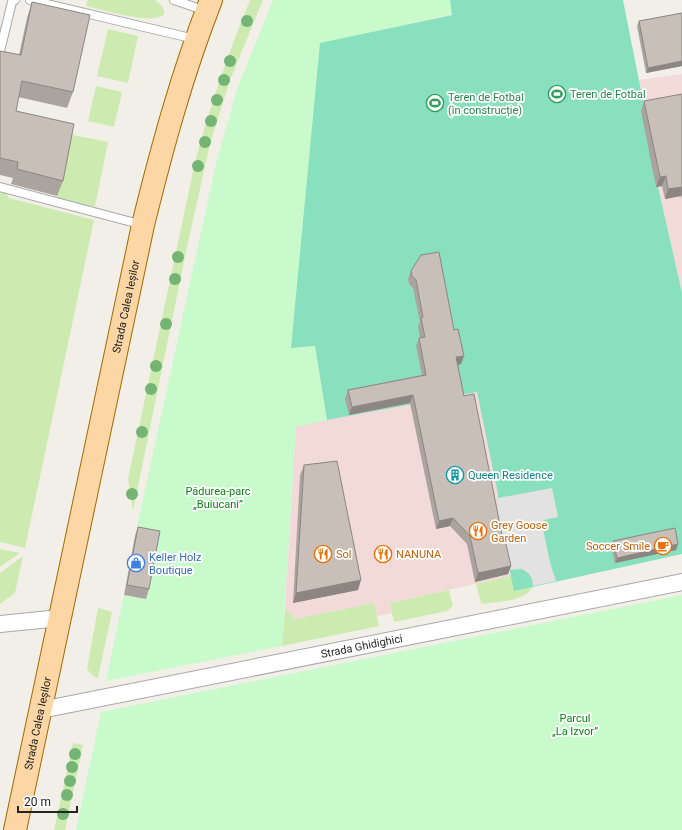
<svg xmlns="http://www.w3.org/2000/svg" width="682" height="830" font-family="Roboto,sans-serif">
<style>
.commercial{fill:#f2dad9}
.grass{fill:#cdebb0}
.park{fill:#c8facc}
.pitch{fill:#88e0be}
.parking{fill:#e2e2e2}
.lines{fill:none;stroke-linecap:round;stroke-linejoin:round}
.lane-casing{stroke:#a9a9a9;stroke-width:10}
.street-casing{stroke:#a9a9a9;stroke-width:18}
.primary-casing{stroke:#a06b00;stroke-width:24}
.lane{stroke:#fff;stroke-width:8}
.street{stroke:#fff;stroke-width:16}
.primary{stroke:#fcd6a4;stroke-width:22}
.tree{fill:#74b475}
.wall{fill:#aba49e}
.shaded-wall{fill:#8b8681}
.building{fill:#c7bfb8;stroke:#8b8681}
.labels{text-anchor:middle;stroke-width:3.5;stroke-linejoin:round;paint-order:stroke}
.leisure-label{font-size:11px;fill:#27864d;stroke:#fff;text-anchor:start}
.street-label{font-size:11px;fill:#222;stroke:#fff}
.culture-label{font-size:11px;fill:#0d838f;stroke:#fff;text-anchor:start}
.park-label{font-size:11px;fill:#0c8416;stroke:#fff}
.food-label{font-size:11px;fill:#c56008;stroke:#fff;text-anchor:start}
.shop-label{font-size:11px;fill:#366cbe;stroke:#fff;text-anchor:start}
</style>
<rect width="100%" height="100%" fill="#f2efe9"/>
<g class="commercial">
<polygon points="682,74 682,293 662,209 638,80"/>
<polygon points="477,391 498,494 510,576 390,603 392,613 377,616 374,603 295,619 285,608 296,426"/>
</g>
<g class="grass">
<path d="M88,0H155C160,4 165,8 164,15C150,25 104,10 86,6Z"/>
<path d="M250,0H263L230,80L210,144L187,247L133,511L128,479L195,162C210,106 228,53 250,0Z"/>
<polygon points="108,29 138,36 128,83 97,76"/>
<polygon points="96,86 122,92 114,127 88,121"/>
<polygon points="58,132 108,142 95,207 53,198 57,198 68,140"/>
<polygon points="0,192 6,193 9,198 94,220 25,548 0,542"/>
<polygon points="0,549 20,553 0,567"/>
<polygon points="23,556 15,593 0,604 0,573"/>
<path d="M510,576L533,586C525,602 501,601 485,604L481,603L476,584Z"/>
<polygon points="449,590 453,606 447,611 394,622 390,603"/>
<polygon points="374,603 379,626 282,646 285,608 295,619"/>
<polygon points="98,608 112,612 98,678 93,676 87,669"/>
<polygon points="73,743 83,745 65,830 54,830"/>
</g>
<g class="park">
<polygon points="273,0 450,0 452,14 320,44 297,348 315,346 327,420 296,427 282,646 106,681 124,595 145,599 135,536 215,168 237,89"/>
<polygon points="682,595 682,830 76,830 101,712"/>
</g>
<polygon class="pitch" points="450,0 623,0 660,186 658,187 682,293 682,554 514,591 497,512 498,494 477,392 327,420 315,346 291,348 320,43 452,15"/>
<polygon class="parking" points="552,488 558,517 544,520 542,524 550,562 556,581 533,586 532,579 529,574 522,569 509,570 497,512 498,498"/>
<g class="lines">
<defs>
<g id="lane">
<polyline points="30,0 195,39"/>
<polyline points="174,0 206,11"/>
<polyline points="0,51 12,2 15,0"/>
<polyline points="0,187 143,225"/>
</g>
<g id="street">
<polyline points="0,624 60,618"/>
<path id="s1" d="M41,710L682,582"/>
</g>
<g id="primary">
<path id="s2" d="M15,830L143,225C162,148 182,74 211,0"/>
</g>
</defs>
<use href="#lane" class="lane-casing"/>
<use href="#street" class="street-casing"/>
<use href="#primary" class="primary-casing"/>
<use href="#lane" class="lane"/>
<use href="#street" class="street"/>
<use href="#primary" class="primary"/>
</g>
<g class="tree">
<circle cx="247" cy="21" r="6"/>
<circle cx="230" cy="61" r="6"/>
<circle cx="224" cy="80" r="6"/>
<circle cx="217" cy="100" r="6"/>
<circle cx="211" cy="121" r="6"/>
<circle cx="205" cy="142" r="6"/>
<circle cx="198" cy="166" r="6"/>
<circle cx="178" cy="257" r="6"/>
<circle cx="175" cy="279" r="6"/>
<circle cx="166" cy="324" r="6"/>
<circle cx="156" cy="366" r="6"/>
<circle cx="151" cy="389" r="6"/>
<circle cx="142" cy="432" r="6"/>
<circle cx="132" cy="494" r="6"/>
<circle cx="75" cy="754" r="6"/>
<circle cx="72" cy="767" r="6"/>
<circle cx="70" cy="781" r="6"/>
<circle cx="67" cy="795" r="6"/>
<circle cx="63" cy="814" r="6"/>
</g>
<g class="wall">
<polygon points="32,2 73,92 67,108 18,97 16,111 63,181 57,196 11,184 13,178 0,175 0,51 19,55 27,18"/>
<polygon points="682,13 682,66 646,73 637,26 639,21"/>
<polygon points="682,94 682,199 681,196 665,199 662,186 656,187 641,111 644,101"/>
<polygon points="411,271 461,364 458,365 464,396 503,540 511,566 508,574 475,582 467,544 450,526 436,529 410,403 349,415 345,399 348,390 422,375 416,346 419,338 420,337 418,326 420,322 413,288 409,284 408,279"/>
<polygon points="304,465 358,590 293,603 300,475"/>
<polygon points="138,527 149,589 146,599 124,595 135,536"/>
<polygon points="613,541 676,550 615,563 611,546"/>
</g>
<g class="shaded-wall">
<polygon points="682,61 682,66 646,73 648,68"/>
<polygon points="666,176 662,186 656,187 660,177"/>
<polygon points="682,187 682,194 681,196 665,199 668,189"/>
<polygon points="464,356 461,364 453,366 456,357"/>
<polygon points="413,395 410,403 349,415 352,407"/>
<polygon points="453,518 450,526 436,529 439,521"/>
<polygon points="678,544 676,550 615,563 617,558"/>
<polygon points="511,566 508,574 475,582 478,573"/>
<polygon points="361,580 358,590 293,603 296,593"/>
</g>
<g class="building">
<polygon points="32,2 90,15 73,92 22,81 16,111 74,124 63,181 17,169 18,162 0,158 0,51 21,55"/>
<polygon points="682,13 682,61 648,68 639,21"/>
<polygon points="682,94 682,187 668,189 666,176 660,177 644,101"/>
<polygon points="439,252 454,330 458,329 464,356 456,357 464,396 474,394 503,540 505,540 511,566 478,573 470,536 453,518 439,521 413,395 352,407 348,390 426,375 419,338 425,337 421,318 423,317 416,280 412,276 411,271 421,255"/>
<polygon points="337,461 361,580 296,593 304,465"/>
<polygon points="138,527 160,531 149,589 127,585"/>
<polygon points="675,528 678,544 617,558 613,541"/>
</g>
<defs>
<symbol id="stadium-ring" viewBox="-11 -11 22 22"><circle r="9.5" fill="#fff" stroke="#2e9e5b" stroke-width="1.5"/><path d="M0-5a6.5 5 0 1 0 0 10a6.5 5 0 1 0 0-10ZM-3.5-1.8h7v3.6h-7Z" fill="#2e9e5b"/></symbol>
<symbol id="building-ring" viewBox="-11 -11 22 22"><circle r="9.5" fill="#fff" stroke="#0f9aa8" stroke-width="1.5"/><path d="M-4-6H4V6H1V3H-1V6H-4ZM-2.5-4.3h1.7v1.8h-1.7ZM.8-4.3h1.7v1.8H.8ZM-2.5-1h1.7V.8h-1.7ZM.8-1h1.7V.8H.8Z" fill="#0f9aa8"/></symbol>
<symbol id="restaurant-ring" viewBox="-11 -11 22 22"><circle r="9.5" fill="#fff" stroke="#e8710a" stroke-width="1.5"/><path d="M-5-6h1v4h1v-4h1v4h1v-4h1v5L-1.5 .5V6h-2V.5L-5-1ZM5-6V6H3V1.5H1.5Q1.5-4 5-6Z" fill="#e8710a"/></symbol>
<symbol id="cafe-ring" viewBox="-11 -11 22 22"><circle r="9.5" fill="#fff" stroke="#e8710a" stroke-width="1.5"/><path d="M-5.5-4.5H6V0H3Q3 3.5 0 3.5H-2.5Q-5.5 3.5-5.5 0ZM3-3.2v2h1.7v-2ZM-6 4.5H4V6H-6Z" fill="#e8710a"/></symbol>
<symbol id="shop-ring" viewBox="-11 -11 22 22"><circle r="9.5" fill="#fff" stroke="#3f7fe0" stroke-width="1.5"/><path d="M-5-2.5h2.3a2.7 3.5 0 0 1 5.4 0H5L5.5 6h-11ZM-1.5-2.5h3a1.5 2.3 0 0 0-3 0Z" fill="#3f7fe0"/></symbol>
</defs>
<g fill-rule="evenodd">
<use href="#stadium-ring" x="547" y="84" width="20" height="20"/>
<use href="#stadium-ring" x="425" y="93" width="20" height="20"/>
<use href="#building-ring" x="445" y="465" width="20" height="20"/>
<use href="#restaurant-ring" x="468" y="521" width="20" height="20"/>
<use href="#cafe-ring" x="653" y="536" width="20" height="20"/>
<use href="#restaurant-ring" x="313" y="544" width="20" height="20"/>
<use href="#restaurant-ring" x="373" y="544" width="20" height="20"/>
<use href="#shop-ring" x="126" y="553" width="20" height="20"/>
</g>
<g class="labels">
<g class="leisure-label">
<text x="570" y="98">Teren de Fotbal</text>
<text x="448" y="101">Teren de Fotbal<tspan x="448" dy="13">(în construcție)</tspan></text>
</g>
<g class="street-label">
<text dy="4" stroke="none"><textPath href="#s2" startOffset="535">Strada Calea Ieșilor</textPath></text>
<text dy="4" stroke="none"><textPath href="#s1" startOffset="327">Strada Ghidighici</textPath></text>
<text dy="4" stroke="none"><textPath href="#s2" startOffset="109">Strada Calea Ieșilor</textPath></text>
</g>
<g class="culture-label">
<text x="468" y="479">Queen Residence</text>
</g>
<g class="park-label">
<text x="218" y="495">Pădurea-parc<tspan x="218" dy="13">„Buiucani”</tspan></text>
<text x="575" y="722">Parcul<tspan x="575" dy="13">„La Izvor”</tspan></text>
</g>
<g class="food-label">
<text x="491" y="529">Grey Goose<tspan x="491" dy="13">Garden</tspan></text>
<text x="650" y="550" text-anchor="end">Soccer Smile</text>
<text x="336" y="558">Sol</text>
<text x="396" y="558">NANUNA</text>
</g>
<g class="shop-label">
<text x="149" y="561">Keller Holz<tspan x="149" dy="13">Boutique</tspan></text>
</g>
</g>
<path d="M18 806v6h59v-6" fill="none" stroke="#222222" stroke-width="2"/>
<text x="24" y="806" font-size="12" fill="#222222" stroke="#ffffff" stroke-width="3" paint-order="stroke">20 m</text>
</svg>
